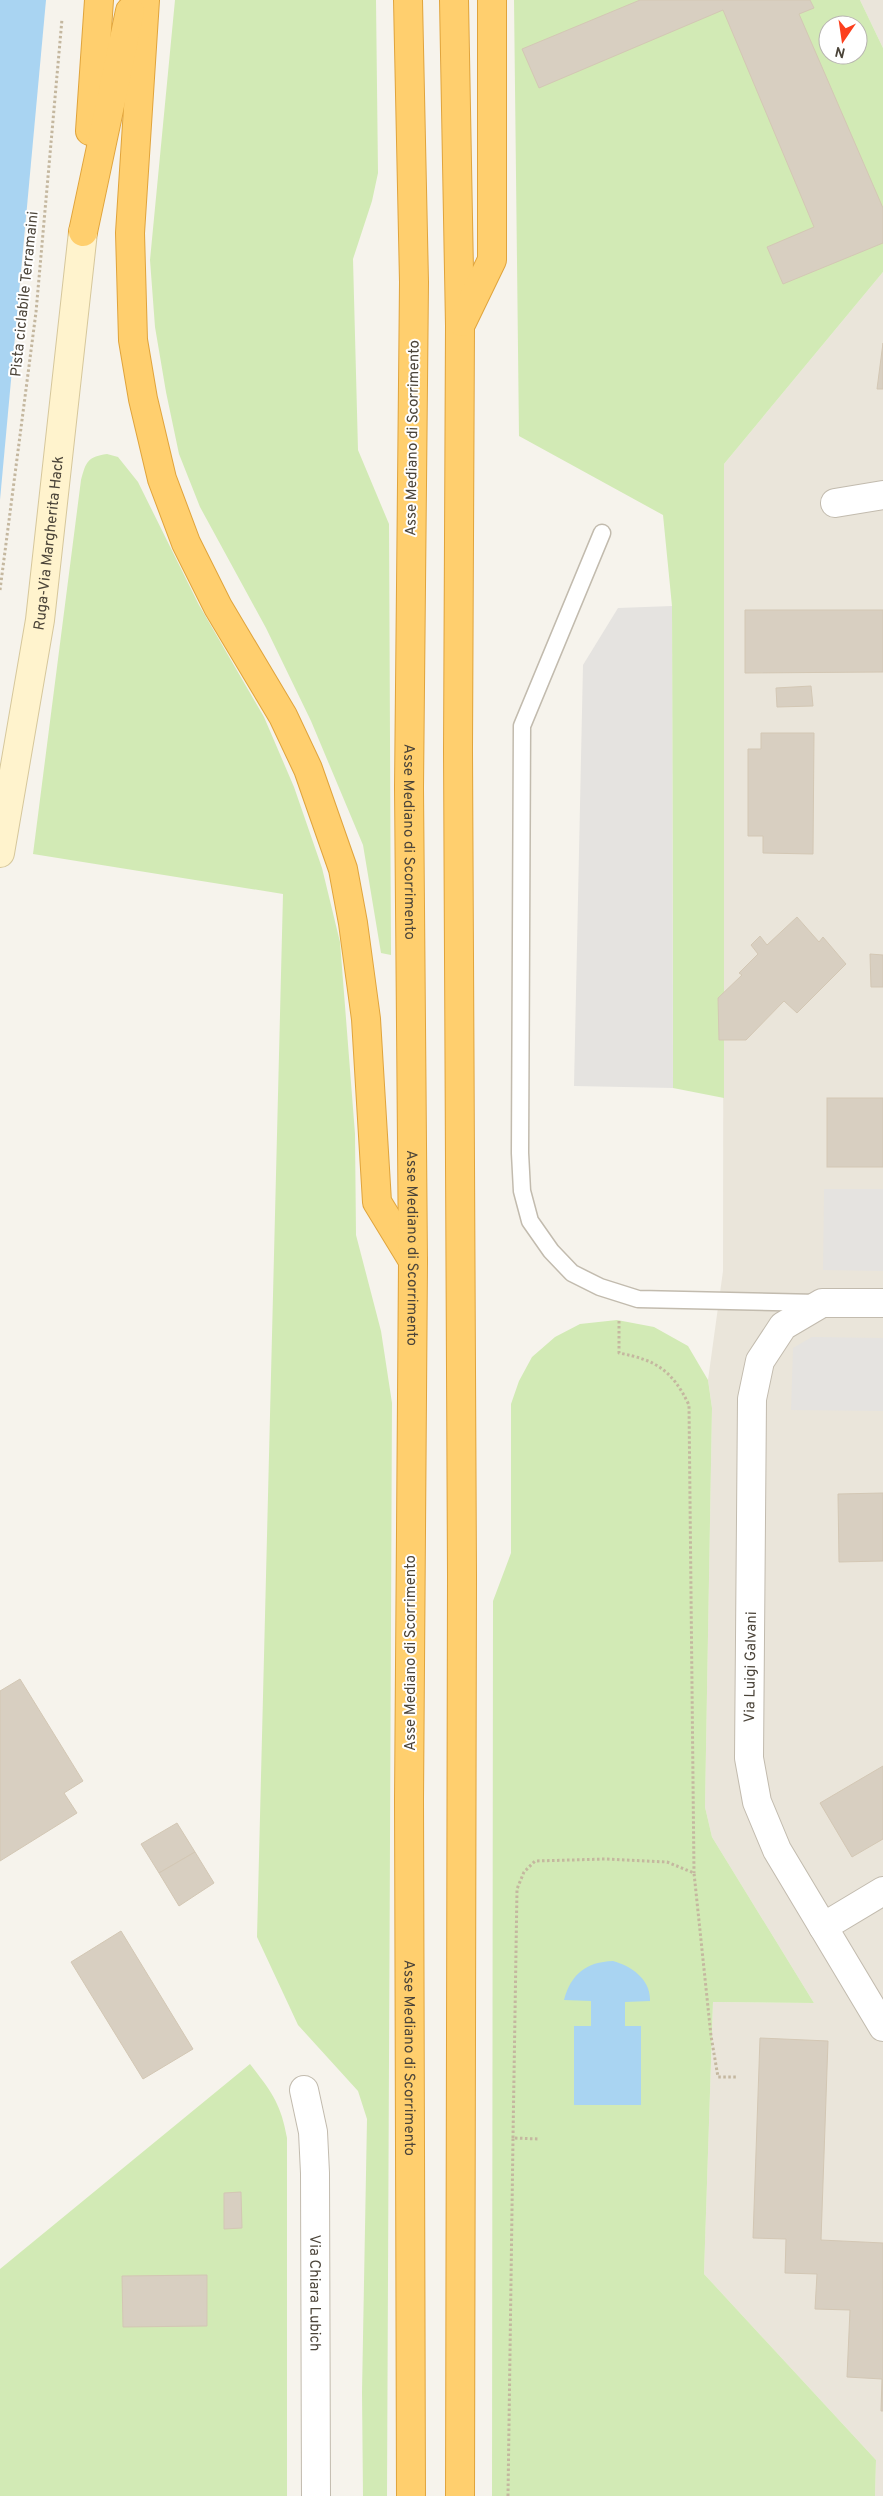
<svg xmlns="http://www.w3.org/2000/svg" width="883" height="2496" font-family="Overpass,sans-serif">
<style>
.residential{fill:#eae5da}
.green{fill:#d2eab5;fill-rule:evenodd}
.parking{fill:#e5e3e0}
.water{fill:#a9d4f2}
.building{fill:#d8cfc1;stroke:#d3c7b4}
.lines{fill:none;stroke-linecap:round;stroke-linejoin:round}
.lane-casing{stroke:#c2bbae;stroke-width:19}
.street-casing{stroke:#c2bbae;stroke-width:30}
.secondary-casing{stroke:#d6c79b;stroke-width:30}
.highway-casing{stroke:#e0a43c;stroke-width:30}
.path{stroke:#c4b79f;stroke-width:3;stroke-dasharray:2.5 2.5;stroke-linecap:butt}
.lane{stroke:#fff;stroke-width:16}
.street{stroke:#fff;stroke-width:28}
.secondary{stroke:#fff3cd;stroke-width:28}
.highway{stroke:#ffcf6e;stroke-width:28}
.labels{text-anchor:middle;stroke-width:4;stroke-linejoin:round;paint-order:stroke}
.street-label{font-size:15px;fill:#4b4439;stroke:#fff}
</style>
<rect width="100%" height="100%" fill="#f6f3ec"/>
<g class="residential">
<polygon points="860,0 883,0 883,48"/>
<polygon points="883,272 883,2496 875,2496 876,2460 704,2274 713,2002 814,2003 712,1837 705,1807 712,1408 708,1380 723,1271 724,464"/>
</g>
<g class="green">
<polygon points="175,0 376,0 378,173 372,201 353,259 358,450 389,524 391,955 381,953 363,845 311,721 266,628 200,507 179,454 166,392 155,327 150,260"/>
<path d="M514,0H860L883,48V272L724,464V1098L673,1088L672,606L663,515L519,436ZM828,25H858V55H828Z"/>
<path d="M107,454L118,457L138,482L199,605L264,717L294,787L322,868L340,942L355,1134L356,1235L381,1331L392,1403L387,2496H363L362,2392L367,2119L358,2091L298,2025L257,1937L283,894L33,854L81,480C86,462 87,457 107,454Z"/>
<polygon points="617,1320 654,1327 688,1346 708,1380 712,1408 705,1807 712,1837 814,2003 713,2002 704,2274 876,2460 875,2496 492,2496 493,1601 511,1553 511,1404 519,1381 532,1357 555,1337 580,1324"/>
<path d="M250,2064C271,2091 281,2103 287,2138V2496H0V2269Z"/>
</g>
<g class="parking">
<polygon points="672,606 673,1088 574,1086 583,665 618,608"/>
<polygon points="824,1189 883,1189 883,1271 823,1270"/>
<polygon points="812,1337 883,1338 883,1411 791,1410 793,1348"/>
</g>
<g class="water">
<polygon points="0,0 46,0 0,500"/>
<path d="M613,1961C631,1966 651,1979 650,2001L625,2002V2026H641V2105H574V2026H591V2001L564,2000C571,1974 586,1962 613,1961Z"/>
</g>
<g class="building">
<polygon points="640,0 810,0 814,8 799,14 883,208 883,243 783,284 767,247 814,227 723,10 539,88 522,49"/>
<polygon points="883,343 883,389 877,389"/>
<polygon points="745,610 883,610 883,672 745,673"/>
<polygon points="811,686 813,706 777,707 776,688"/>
<polygon points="761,733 814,733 813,854 763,853 763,836 748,836 748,749 761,749"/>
<polygon points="797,917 819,942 823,937 846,964 797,1013 784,1001 746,1040 719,1040 718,998 742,975 739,973 758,954 751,945 760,936 767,945"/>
<polygon points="870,954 883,955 883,987 871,987"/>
<rect x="827" y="1098" width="56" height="69"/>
<polygon points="883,1493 883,1561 839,1562 838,1494"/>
<polygon points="20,1679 83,1781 64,1793 77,1813 0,1861 0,1691"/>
<polygon points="883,1766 883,1839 852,1857 820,1803"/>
<polygon points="177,1823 195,1852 159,1873 141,1844"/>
<polygon points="195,1852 214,1883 179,1906 159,1873"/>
<polygon points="121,1931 193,2049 143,2079 71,1962"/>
<polygon points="760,2038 828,2041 821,2240 883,2243 883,2411 881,2411 882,2379 847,2377 850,2310 815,2309 817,2274 785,2273 786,2239 753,2238"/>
<polygon points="241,2192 242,2228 224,2229 224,2193"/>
<polygon points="207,2275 207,2326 123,2327 122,2276"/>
</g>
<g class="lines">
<defs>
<polyline id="lane" points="602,533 522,726 520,1153 522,1191 530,1221 551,1251 572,1273 600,1287 638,1299 818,1303"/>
<g id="street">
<polyline points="835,503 883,495"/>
<polyline points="883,1303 822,1303 783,1326 760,1361 752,1399 749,1758 757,1802 777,1850 883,2027"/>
<polyline points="823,1927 883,1891"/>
<path id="s1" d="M304,2090L313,2132L315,2173L316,2496"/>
</g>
<g id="secondary">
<path id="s2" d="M0,853L40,620L83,232"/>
</g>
<g id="highway">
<polyline points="145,0 130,233 133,340 143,399 162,479 186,543 218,607 283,716 308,769 343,869 353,923 366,1019 377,1202 413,1261"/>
<path id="s3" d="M408,0L414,282L409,788L413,1262L409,1800L411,2496"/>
<polyline points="454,0 460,326 458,750 462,1576 460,2496"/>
<polyline points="90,131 99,0"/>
<polyline points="83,232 130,11"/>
<polyline points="462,322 492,260 492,0"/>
</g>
</defs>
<use href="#lane" class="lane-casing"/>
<use href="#street" class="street-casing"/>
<use href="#secondary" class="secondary-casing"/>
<use href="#highway" class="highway-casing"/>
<g class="path">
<polyline points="0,590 36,312 62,19"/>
<path d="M619,1321V1353C656,1360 672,1370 689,1405L694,1873"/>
<polyline points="513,2138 517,1889 524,1872 535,1861 606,1859 667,1862 694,1873 711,2036 718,2077 737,2077"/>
<polyline points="508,2496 513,2138 539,2139"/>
</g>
<use href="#lane" class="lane"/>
<use href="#street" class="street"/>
<use href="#secondary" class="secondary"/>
<use href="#highway" class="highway"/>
</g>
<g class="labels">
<g class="street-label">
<text transform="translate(24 294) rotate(-84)" y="5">Pista ciclabile Terramaini</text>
<text transform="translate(412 438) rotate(-89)" y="5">Asse Mediano di Scorrimento</text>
<text dy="5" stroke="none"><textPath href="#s2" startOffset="314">Ruga-Via Margherita Hack</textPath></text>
<text dy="5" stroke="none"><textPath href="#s3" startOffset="842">Asse Mediano di Scorrimento</textPath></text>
<text dy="5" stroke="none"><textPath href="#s3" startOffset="1248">Asse Mediano di Scorrimento</textPath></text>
<text transform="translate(410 1653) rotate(-90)" y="5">Asse Mediano di Scorrimento</text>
<text transform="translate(750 1667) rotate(-89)" y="5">Via Luigi Galvani</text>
<text dy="5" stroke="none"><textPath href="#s3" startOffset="2058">Asse Mediano di Scorrimento</textPath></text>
<text dy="5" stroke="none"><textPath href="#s1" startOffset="204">Via Chiara Lubich</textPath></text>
</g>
</g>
<g transform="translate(843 40) rotate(193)"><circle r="24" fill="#ffffff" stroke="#b7b4b0"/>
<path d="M0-4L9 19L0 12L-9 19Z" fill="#fc3f1d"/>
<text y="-8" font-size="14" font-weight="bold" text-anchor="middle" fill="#4b4439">N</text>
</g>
</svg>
